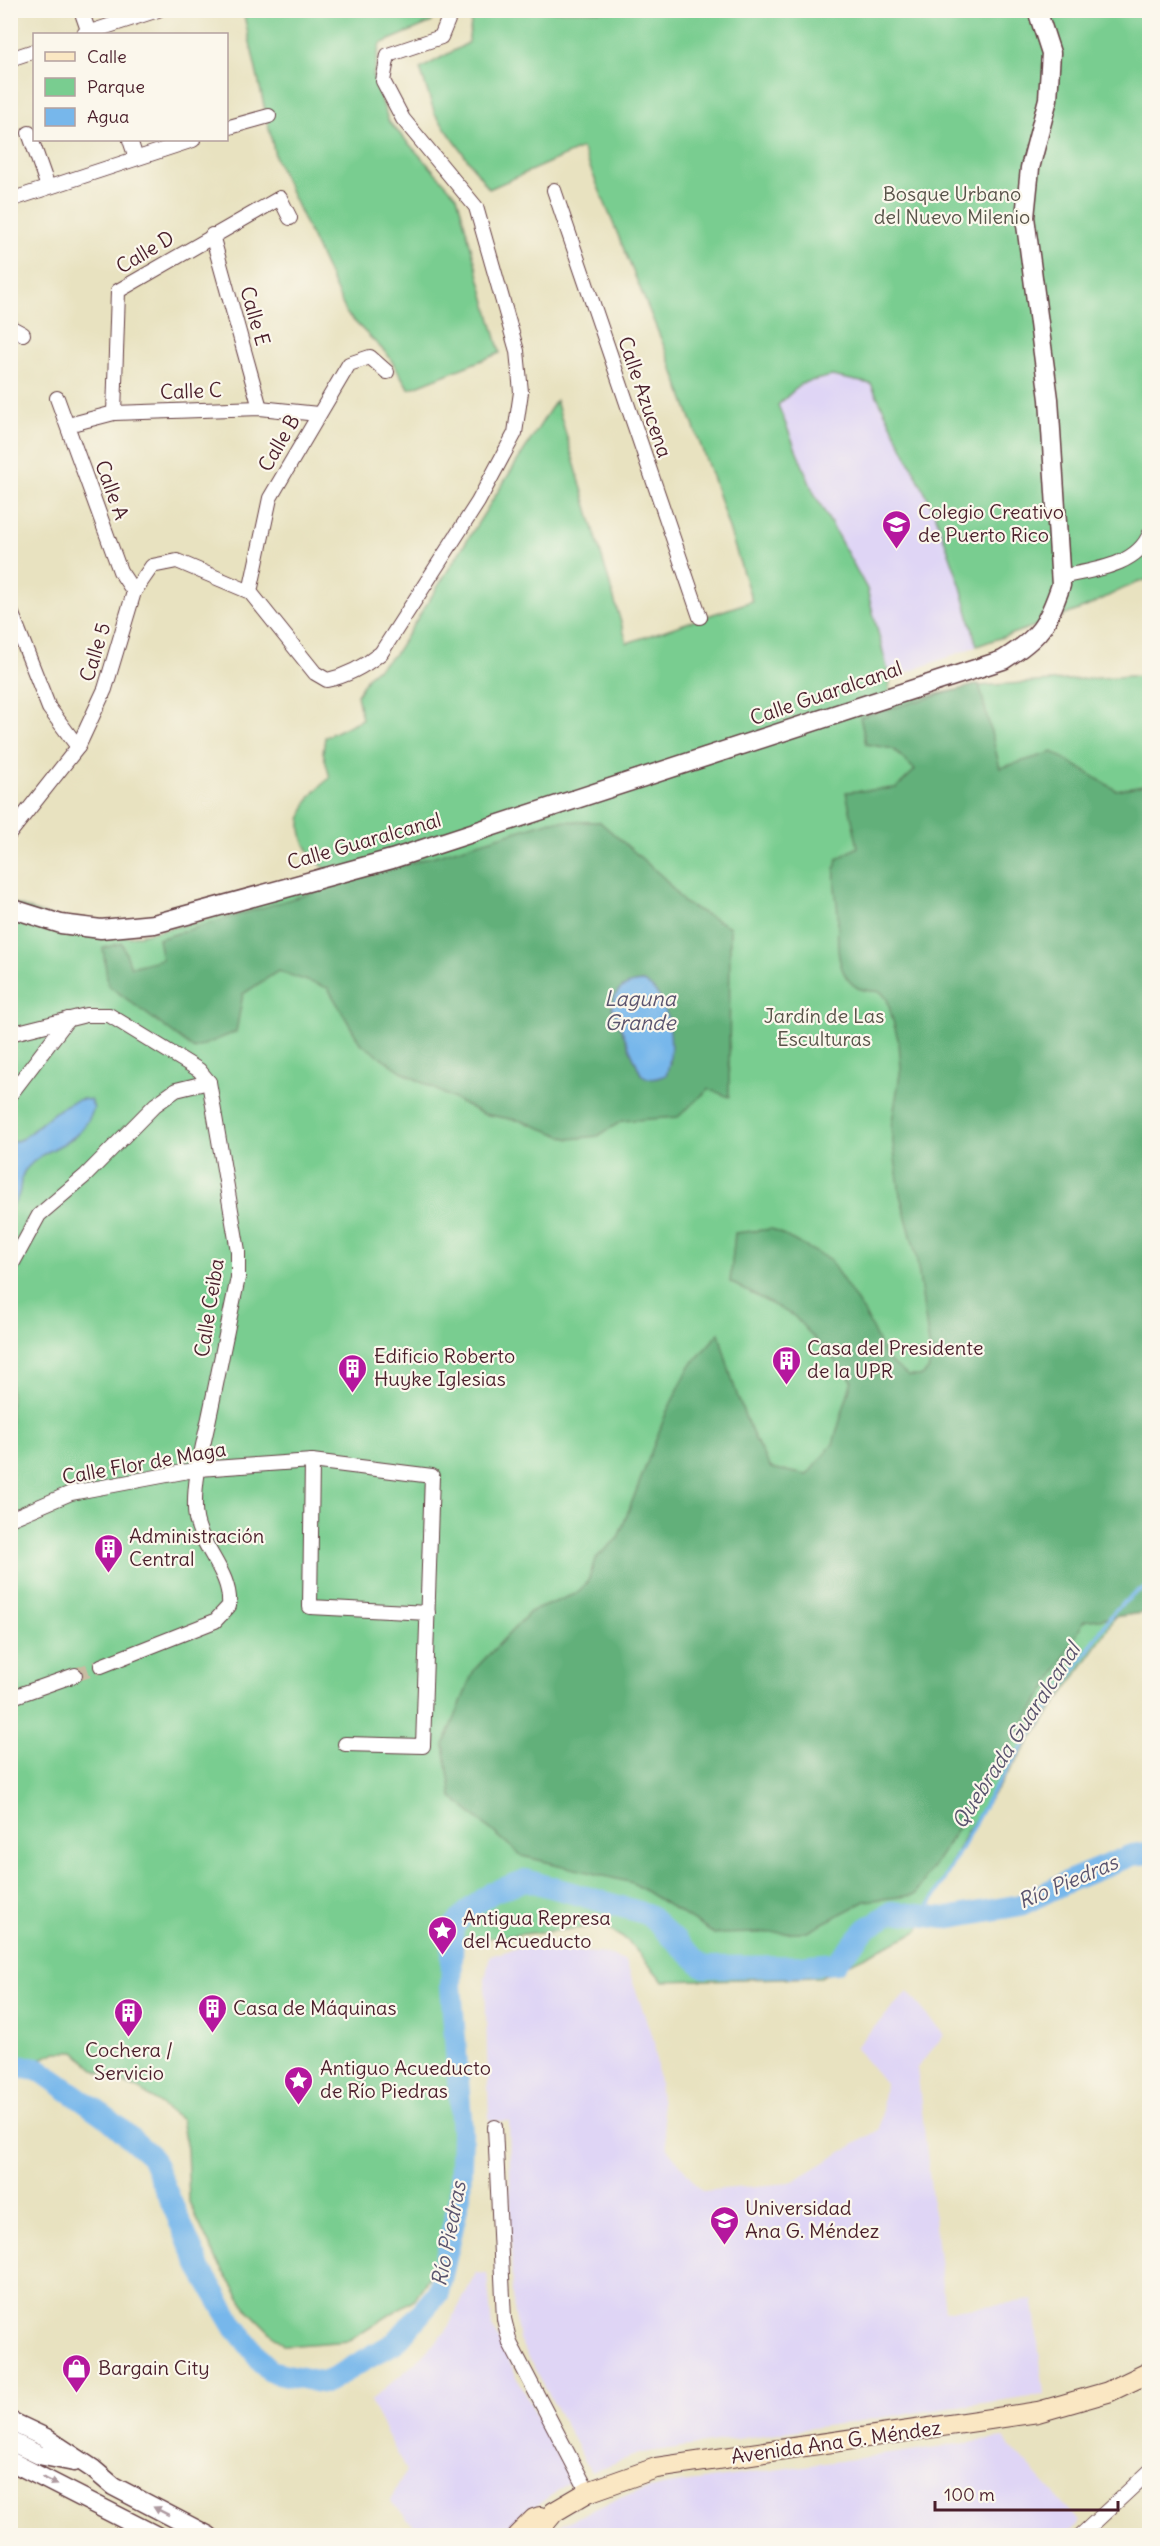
<svg xmlns="http://www.w3.org/2000/svg" width="1160" height="2546" font-family="Delius,sans-serif">
<style>
.built{fill:#dfd5f5}
.green{fill:#79cd90;stroke:#62765e;stroke-width:1.5}
.forest{fill:#62b07a;stroke:#566852;stroke-width:1.5;fill-rule:evenodd}
.water{fill:#77b7eb;stroke:#606b8b;stroke-width:1.5}
.lines{fill:none;stroke-linecap:round;stroke-linejoin:round}
.stream{stroke:#77b7eb;stroke-width:4}
.river{stroke:#77b7eb;stroke-width:22}
.minor-tunnel{stroke:#c8bba2;stroke-width:14;stroke-dasharray:14 7;stroke-linecap:butt}
.minor-casing{stroke:#623c41;stroke-width:16}
.tertiary-casing{stroke:#623c41;stroke-width:21}
.secondary-casing{stroke:#623c41;stroke-width:22}
.minor{stroke:#fff;stroke-width:14}
.tertiary{stroke:#fff;stroke-width:18}
.secondary{stroke:#fae7c3;stroke-width:20}
.oneway{fill:#ae9aa0}
.labels{text-anchor:middle;stroke-width:4.5;stroke-linejoin:round;paint-order:stroke}
.park-label{font-size:20px;fill:#585349;stroke:#fbf7ec}
.street-label{font-size:20px;fill:#4a1f2b;stroke:#fbf7ec}
.poi-label{font-size:20px;fill:#4a1f2b;stroke:#fbf7ec;text-anchor:start}
.water-label{font-size:21px;font-style:italic;fill:#5a546e;stroke:#fbf7ec}
</style>
<rect width="100%" height="100%" fill="#fbf7ec"/>
<filter id="ink" filterUnits="userSpaceOnUse"><feTurbulence type="fractalNoise" baseFrequency=".0167" numOctaves="2"/><feDisplacementMap in="SourceGraphic" scale="12" xChannelSelector="R" yChannelSelector="G"/><feConvolveMatrix kernelMatrix="1 2 1 2 8 2 1 2 1" color-interpolation-filters="sRGB"/></filter>
<filter id="wash" filterUnits="userSpaceOnUse"><feTurbulence type="fractalNoise" baseFrequency=".008" numOctaves="4" result="noise"/><feDisplacementMap in="SourceGraphic" scale="24" xChannelSelector="R" yChannelSelector="G"/><feGaussianBlur stdDeviation="1.35" result="paint"/><feColorMatrix in="noise" values="0 0 0 0 0 0 0 0 0 0 0 0 0 0 0 0 0 1.4 0 .05"/><feComposite in="paint" operator="in"/></filter>
<g filter="url(#wash)">
<rect width="100%" height="100%" fill="#e8e2c0"/>
<g class="built">
<polygon points="832,376 871,384 935,513 961,587 977,646 890,679 867,589 813,491 778,405 801,383"/>
<polygon points="524,1946 607,1954 626,1962 654,2042 667,2148 702,2191 790,2183 880,2129 885,2083 855,2047 908,1992 944,2035 917,2068 945,2311 1033,2300 1044,2394 641,2453 591,2472 519,2340 512,2296 509,2121 489,2121 485,1979 490,1956"/>
<polygon points="476,2273 487,2274 492,2327 570,2482 522,2516 503,2535 424,2535 390,2501 406,2471 370,2401 416,2362 446,2331"/>
<polygon points="1003,2438 1080,2522 1066,2535 550,2535 556,2527 627,2494 667,2485"/>
</g>
<g class="green">
<polygon points="243,11 434,11 432,22 380,44 373,76 389,122 457,196 500,353 409,389 388,355 347,314 276,160"/>
<path d="M473,11H1149V579C1126,585 1108,597 1086,607C1050,622 1013,633 977,646L961,587L935,513L871,384L832,376L802,383L778,405L813,491L867,589L890,679L888,703L978,686L1130,676L1149,677V1554L1104,1635L966,1833L918,1931L821,1977L663,1981L628,1941L603,1926L455,1941L453,1956L465,2137L458,2228L416,2298L349,2341L284,2346L248,2310L217,2261L189,2202L187,2149L181,2120L139,2089L95,2070L75,2052H57L11,2071L10,902L68,923L130,937L197,922L339,877C293,853 287,809 330,778L323,752L325,737L362,719L357,695L368,676L395,654L556,400L627,643L752,601L714,482L668,356L582,148L489,189L435,114L420,69L468,43Z"/>
</g>
<g class="forest">
<path d="M979,684L1000,768L1053,752L1116,790L1149,784V1612L1084,1621L1051,1681L915,1895L865,1901L806,1932L714,1934L633,1883L522,1856L452,1797L444,1745L474,1670L530,1612L577,1593L588,1582L595,1559L618,1538L667,1411L690,1366L719,1333C731,1379 745,1427 771,1468L807,1475L833,1444L852,1380L794,1316L730,1282L735,1233L772,1229L829,1259L864,1312L886,1358L908,1376H922L928,1370L931,1359L916,1254L900,1195L891,1128L901,1068L899,1043L887,999L881,992C874,991 864,991 858,988C835,975 837,941 838,919C838,897 831,882 837,859L858,847L846,792L896,788L915,770L893,749L866,744L860,717Z"/>
<path d="M551,821L600,822L664,878L684,903L730,927L729,1097L709,1089L678,1117L622,1121L598,1136L570,1139L522,1121L483,1114L406,1074L360,1043L328,988L278,971L243,994L236,1032L194,1049L108,985L103,948L122,943L131,967L162,959L158,939ZM643,982L669,1053L670,1063L641,1074L612,1008C614,989 625,983 643,982Z"/>
</g>
<g class="water">
<path d="M643,982C671,996 676,1048 666,1075C656,1079 650,1081 641,1074L612,1008C614,989 625,983 643,982Z"/>
<path d="M82,1099L90,1100L94,1108C78,1150 51,1141 26,1169C16,1181 26,1191 11,1207V1143C16,1140 23,1140 27,1135C46,1120 58,1105 82,1099Z"/>
</g>
<g class="lines">
<polyline class="stream" points="924,1916 990,1795 1115,1610 1138,1591 1150,1587"/>
<polyline class="river" points="10,2065 38,2069 110,2120 151,2156 200,2268 234,2326 269,2371 325,2383 396,2342 438,2293 460,2195 462,2133 451,1986 453,1927 470,1909 493,1892 526,1880 647,1914 704,1967 798,1966 836,1963 866,1929 892,1912 946,1918 1021,1905 1071,1880 1132,1855 1150,1853"/>
</g>
</g>
<g filter="url(#ink)">
<g class="lines">
<polyline class="minor-tunnel" points="75,1675 101,1666"/>
<defs>
<g id="minor">
<polyline points="81,10 89,33"/>
<polyline points="84,34 158,10"/>
<polyline points="10,59 34,51"/>
<polyline points="226,128 269,116"/>
<polyline points="29,133 48,187"/>
<polyline points="130,140 136,158"/>
<polyline points="554,190 700,617"/>
<polyline points="10,200 193,140"/>
<polyline points="212,235 260,408"/>
<polyline points="10,327 23,334"/>
<polyline points="57,398 120,571 134,592"/>
<polyline points="114,413 118,291 280,198 290,218"/>
<polyline points="68,425 114,413 260,408 318,414"/>
<path d="M1060,577C1091,570 1137,567 1150,533"/>
<polyline points="250,592 270,498 349,364 370,357 387,372"/>
<polyline points="10,609 49,708 78,747"/>
<path d="M10,833L78,747L105,689L134,592L152,566L177,561L250,592L315,673L327,680C347,676 366,665 381,653L478,502L515,433L521,392L517,351L476,207L403,119L383,81L388,55L441,37L452,10"/>
<path d="M10,1034L86,1015H109L199,1070L209,1082L238,1251V1278C228,1324 219,1371 209,1418C203,1447 194,1478 195,1508C195,1545 232,1569 229,1606L215,1621L101,1666"/>
<polyline points="10,1095 68,1019"/>
<polyline points="10,1268 39,1215 86,1175 155,1105 176,1090 209,1082"/>
<polyline points="312,1461 310,1607 428,1613"/>
<polyline points="10,1519 71,1493 199,1469 312,1461 432,1476 423,1746 345,1744"/>
<polyline points="10,1698 75,1675"/>
<polyline points="495,2127 504,2319 510,2343 588,2492"/>
<polyline points="1080,2536 1150,2471"/>
</g>
<g id="tertiary">
<path d="M10,908L61,924L101,929L154,924L392,859L1003,660C1040,637 1047,626 1061,585L1049,399L1025,217L1030,168L1048,99L1051,53L1037,10"/>
<polyline points="10,2421 46,2438 93,2469 113,2486 209,2536"/>
<polyline points="10,2441 39,2455 74,2462"/>
<polyline points="10,2461 157,2536"/>
</g>
<g id="secondary">
<polyline points="517,2536 534,2519 540,2517"/>
<polyline points="534,2536 554,2512 588,2492 656,2468 1038,2412 1108,2392 1150,2372"/>
</g>
</defs>
<use href="#minor" class="minor-casing"/>
<use href="#tertiary" class="tertiary-casing"/>
<use href="#secondary" class="secondary-casing"/>
<use href="#minor" class="minor"/>
<use href="#tertiary" class="tertiary"/>
<use href="#secondary" class="secondary"/>
</g>
<defs><path id="oneway-solid" d="M-6-.8H1V-3.2L6.5 0L1 3.2V.8H-6Z" transform="scale(1.5)"/></defs>
<g class="oneway">
<use href="#oneway-solid" transform="translate(50 2481) rotate(27)"/>
<use href="#oneway-solid" transform="translate(161 2511) rotate(-153)"/>
</g>
</g>
<defs>
<symbol id="school-pin" viewBox="-11 -11 22 30"><path d="M0 17L-7.5 6A9.5 9.5 0 1 1 7.5 6Z" fill="#b5179e" stroke="#fbf7ec"/><path d="M0-5L7-2L0 1L-7-2ZM-4 1L0 2.5L4 1V4Q0 6-4 4Z" fill="#fff"/></symbol>
<symbol id="building-pin" viewBox="-11 -11 22 30"><path d="M0 17L-7.5 6A9.5 9.5 0 1 1 7.5 6Z" fill="#b5179e" stroke="#fbf7ec"/><path d="M-4-6H4V6H1V3H-1V6H-4ZM-2.5-4.3h1.7v1.8h-1.7ZM.8-4.3h1.7v1.8H.8ZM-2.5-1h1.7V.8h-1.7ZM.8-1h1.7V.8H.8Z" fill="#fff"/></symbol>
<symbol id="sight-pin" viewBox="-11 -11 22 30"><path d="M0 17L-7.5 6A9.5 9.5 0 1 1 7.5 6Z" fill="#b5179e" stroke="#fbf7ec"/><path d="M0-6L1.8-2.2L6-1.7L2.9 1.2L3.7 5.4L0 3.3L-3.7 5.4L-2.9 1.2L-6-1.7L-1.8-2.2Z" fill="#fff"/></symbol>
<symbol id="university-pin" viewBox="-11 -11 22 30"><path d="M0 17L-7.5 6A9.5 9.5 0 1 1 7.5 6Z" fill="#b5179e" stroke="#fbf7ec"/><path d="M0-5L7-2L0 1L-7-2ZM-4 1L0 2.5L4 1V4Q0 6-4 4Z" fill="#fff"/></symbol>
<symbol id="shop-pin" viewBox="-11 -11 22 30"><path d="M0 17L-7.5 6A9.5 9.5 0 1 1 7.5 6Z" fill="#b5179e" stroke="#fbf7ec"/><path d="M-5-2.5h2.3a2.7 3.5 0 0 1 5.4 0H5L5.5 6h-11ZM-1.5-2.5h3a1.5 2.3 0 0 0-3 0Z" fill="#fff"/></symbol>
</defs>
<g fill-rule="evenodd">
<use href="#school-pin" x="880" y="508" width="33" height="45"/>
<use href="#building-pin" x="770" y="1344" width="33" height="45"/>
<use href="#building-pin" x="336" y="1352" width="33" height="45"/>
<use href="#building-pin" x="92" y="1532" width="33" height="45"/>
<use href="#sight-pin" x="426" y="1914" width="33" height="45"/>
<use href="#building-pin" x="196" y="1992" width="33" height="45"/>
<use href="#building-pin" x="112" y="1996" width="33" height="45"/>
<use href="#sight-pin" x="282" y="2064" width="33" height="45"/>
<use href="#university-pin" x="708" y="2204" width="33" height="45"/>
<use href="#shop-pin" x="60" y="2352" width="33" height="45"/>
</g>
<g class="labels">
<g class="park-label">
<text x="952" y="201">Bosque Urbano<tspan x="952" dy="23">del Nuevo Milenio</tspan></text>
<text x="824" y="1023">Jardín de Las<tspan x="824" dy="23">Esculturas</tspan></text>
</g>
<g class="street-label">
<text transform="translate(145 252) rotate(-31)" y="7">Calle D</text>
<text transform="translate(255 316) rotate(74)" y="7">Calle E</text>
<text transform="translate(191 391) rotate(-2)" y="7">Calle C</text>
<text transform="translate(645 397) rotate(71)" y="7">Calle Azucena</text>
<text transform="translate(279 443) rotate(-60)" y="7">Calle B</text>
<text transform="translate(112 490) rotate(70)" y="7">Calle A</text>
<text transform="translate(95 652) rotate(-73)" y="7">Calle 5</text>
<text transform="translate(826 693) rotate(-19)" y="7">Calle Guaralcanal</text>
<text transform="translate(364 841) rotate(-16)" y="7">Calle Guaralcanal</text>
<text transform="translate(209 1308) rotate(-81)" y="7">Calle Ceiba</text>
<text transform="translate(144 1463) rotate(-10)" y="7">Calle Flor de Maga</text>
<text transform="translate(836 2442) rotate(-8)" y="7">Avenida Ana G. Méndez</text>
</g>
<g class="poi-label">
<text x="918" y="519">Colegio Creativo<tspan x="918" dy="23">de Puerto Rico</tspan></text>
<text x="807" y="1355">Casa del Presidente<tspan x="807" dy="23">de la UPR</tspan></text>
<text x="374" y="1363">Edificio Roberto<tspan x="374" dy="23">Huyke Iglesias</tspan></text>
<text x="129" y="1543">Administración<tspan x="129" dy="23">Central</tspan></text>
<text x="463" y="1925">Antigua Represa<tspan x="463" dy="23">del Acueducto</tspan></text>
<text x="233" y="2015">Casa de Máquinas</text>
<text x="129" y="2057" text-anchor="middle">Cochera /<tspan x="129" dy="23">Servicio</tspan></text>
<text x="320" y="2075">Antiguo Acueducto<tspan x="320" dy="23">de Río Piedras</tspan></text>
<text x="745" y="2215">Universidad<tspan x="745" dy="23">Ana G. Méndez</tspan></text>
<text x="98" y="2375">Bargain City</text>
</g>
<g class="water-label">
<text x="640" y="1006">Laguna<tspan x="640" dy="24">Grande</tspan></text>
<text transform="translate(1016 1736) rotate(-57)" y="7">Quebrada Guaralcanal</text>
<text transform="translate(1068 1882) rotate(-23)" y="7">Río Piedras</text>
<text transform="translate(449 2234) rotate(-79)" y="7">Río Piedras</text>
</g>
</g>
<rect width="1160" height="2546" fill="none" stroke="#fbf7ec" stroke-width="36"/>
<rect x="33" y="33" width="195" height="108" fill="#fbf7ec" stroke="#b4a19f" stroke-width="1.5"/>
<rect x="45" y="52" width="30" height="9" fill="#fae7c3" stroke="#b4a19f" stroke-width="1.5"/>
<text x="87" y="63" font-size="18" fill="#4a1f2b">Calle</text>
<rect x="45" y="78" width="30" height="18" fill="#79cd90" stroke="#b4a19f" stroke-width="1.5"/>
<text x="87" y="93" font-size="18" fill="#4a1f2b">Parque</text>
<rect x="45" y="108" width="30" height="18" fill="#77b7eb" stroke="#b4a19f" stroke-width="1.5"/>
<text x="87" y="123" font-size="18" fill="#4a1f2b">Agua</text>
<path d="M935 2501v9h183v-9" fill="none" stroke="#4a1f2b" stroke-width="3"/>
<text x="944" y="2501" font-size="18" fill="#4a1f2b" stroke="#fbf7ec" stroke-width="4.5" paint-order="stroke">100 m</text>
</svg>
